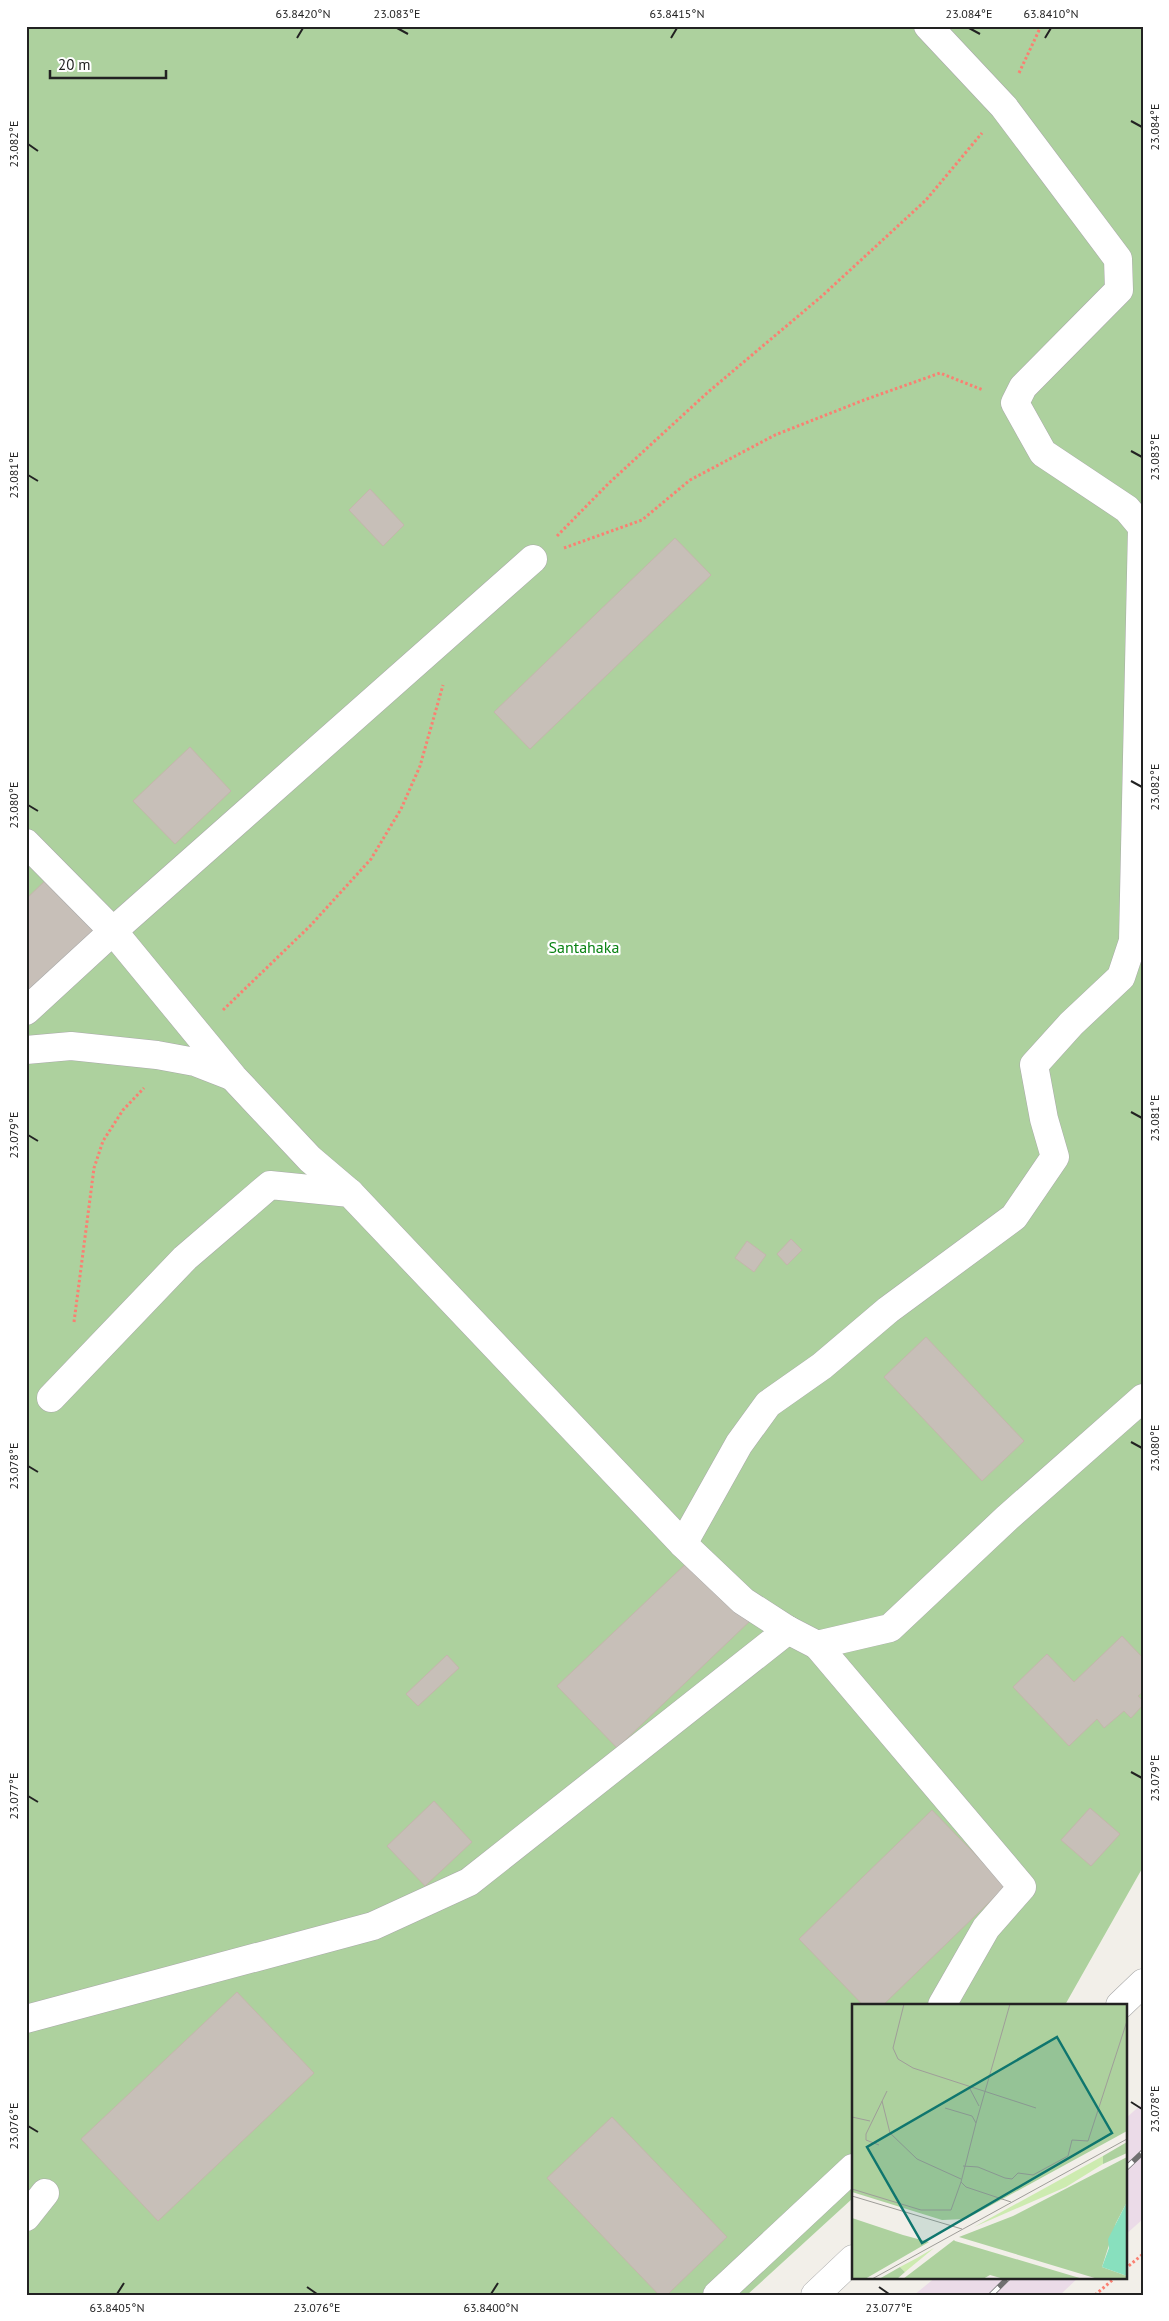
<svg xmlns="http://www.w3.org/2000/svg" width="1169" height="2321" font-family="'PT Sans',sans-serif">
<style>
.industrial{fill:#ebdbe8}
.forest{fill:#add19e}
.building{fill:#c7bfb8;stroke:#c4b6ab}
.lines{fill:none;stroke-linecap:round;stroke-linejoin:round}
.minor-casing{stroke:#a9a9a9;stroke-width:29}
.path{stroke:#fa8072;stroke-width:3;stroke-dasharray:2.5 2.5;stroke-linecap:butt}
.minor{stroke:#fff;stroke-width:28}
.rail-casing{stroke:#707070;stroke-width:5.5}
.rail{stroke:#fff;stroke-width:4;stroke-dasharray:11;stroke-linecap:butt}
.ticks{fill:none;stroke:#222;stroke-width:2}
.labels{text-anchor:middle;stroke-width:4.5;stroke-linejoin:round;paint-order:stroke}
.park-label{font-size:16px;fill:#0c8416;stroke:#fff}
.inset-road{fill:none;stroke:#9f9d99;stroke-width:1}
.view{fill:#0f766e;fill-opacity:0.15;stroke:#0f766e;stroke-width:2.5}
.inset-edge{fill:none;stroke:#222;stroke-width:2.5}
.neatline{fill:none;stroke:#222;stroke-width:2}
.ticks-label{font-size:12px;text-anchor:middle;fill:#222}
</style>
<rect width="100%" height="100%" fill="#f2efe9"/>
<g class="industrial">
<polygon points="1143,2103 1143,2219 1125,2235 1125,2119"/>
<polygon points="936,2277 1079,2277 1060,2295 914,2295"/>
</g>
<polygon class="forest" points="26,26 1143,26 1143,1867 1065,2005 853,2005 853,2198 747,2295 26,2295"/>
<g class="building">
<polygon points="370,489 404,525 383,546 349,510"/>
<polygon points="675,538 711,575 530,749 494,712"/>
<polygon points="190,747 231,791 175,844 133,801"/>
<polygon points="49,877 99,930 26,999 26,899"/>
<polygon points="791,1239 802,1250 787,1265 777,1254"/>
<polygon points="747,1241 766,1255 754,1272 735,1258"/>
<polygon points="926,1337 1024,1441 982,1481 884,1377"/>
<polygon points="692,1558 751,1620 617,1748 557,1686"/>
<polygon points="1122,1636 1143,1658 1143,1692 1138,1696 1143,1701 1143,1705 1131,1718 1124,1711 1104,1728 1097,1719 1069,1746 1013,1687 1047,1654 1074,1682"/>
<polygon points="447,1655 459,1668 418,1706 406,1694"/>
<polygon points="434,1801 472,1842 425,1886 387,1846"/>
<polygon points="1090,1808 1120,1834 1091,1866 1061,1840"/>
<polygon points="932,1810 1006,1886 883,2005 863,2005 799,1939"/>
<polygon points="237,1992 314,2073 158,2221 81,2139"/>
<polygon points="612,2117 727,2237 667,2295 659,2295 547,2178"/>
</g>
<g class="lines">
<defs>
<g id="minor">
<polyline points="26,843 113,931 233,1077 310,1159 350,1193"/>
<polyline points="26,1011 113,931 533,559"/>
<polyline points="26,1050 71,1046 157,1055 195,1062 231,1076"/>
<polyline points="51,1398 185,1258 270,1185 350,1193 683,1544 743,1601 788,1630 817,1645 890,1628 1007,1518 1143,1398"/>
<polyline points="683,1544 739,1444 768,1404 822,1366 888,1310 1014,1217 1055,1157 1044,1119 1034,1065 1071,1024 1121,977 1133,941 1142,527 1127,509 1043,453 1015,403 1023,387 1119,290 1118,259 1004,107 928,26"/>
<polyline points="817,1645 1022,1887 986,1928 942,2005"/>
<polyline points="1120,2005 1143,1983"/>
<polyline points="26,2019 373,1926 469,1882 788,1630"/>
<polyline points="26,2217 45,2193"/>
<polyline points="717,2295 853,2168"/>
<polyline points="815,2295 853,2259"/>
</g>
</defs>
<use href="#minor" class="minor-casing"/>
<g class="path">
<polyline points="1019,73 1041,26"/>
<polyline points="557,536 609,483 707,393 822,296 926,200 982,133"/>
<polyline points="564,548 642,520 690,480 775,435 864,400 940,373 983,390"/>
<polyline points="223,1010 310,926 371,859 401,809 420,766 443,685"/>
<polyline points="74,1322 94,1168 103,1141 123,1110 144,1088"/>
<polyline points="1125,2269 1143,2254"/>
<polyline points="1095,2295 1116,2277"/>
</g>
<use href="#minor" class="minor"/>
<defs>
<g id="rail">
<polyline points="1125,2169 1143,2152"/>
<polyline points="991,2295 1009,2277"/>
</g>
</defs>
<use href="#rail" class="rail-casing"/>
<use href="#rail" class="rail"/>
</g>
<path class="ticks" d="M397,28L408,34M969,28L980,34M297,38L303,28M671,38L677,28M1045,38L1051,28M1131,121L1142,127M28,144L38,151M1131,451L1142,457M28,475L38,481M1131,781L1142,787M28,805L38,811M1131,1112L1142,1118M28,1135L38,1141M1131,1442L1142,1448M28,1466L38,1472M1131,1772L1142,1778M28,1796L38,1802M1131,2102L1142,2109M28,2126L38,2132M307,2287L317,2294M879,2287L889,2294M117,2294L124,2283M491,2294L498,2283"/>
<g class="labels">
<g class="park-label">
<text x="584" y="953">Santahaka</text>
</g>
</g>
<g transform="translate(852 2004)">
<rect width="275" height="275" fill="#f2efe9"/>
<path d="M251,152V160L214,183L122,223ZM82,244L53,268L48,263L65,254Z" fill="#cdebb0"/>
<path d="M0,0H275V127L114,215L90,216L0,188ZM275,138V149L251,160V152ZM275,153V198L264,219L250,263L275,272V275H246L107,233L161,212ZM0,214L51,231L77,238L13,275H0ZM102,236L103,237L231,275H152L138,271L131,275H51ZM48,263L53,268L45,275H27Z" fill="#add19e"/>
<path d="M275,198V272L250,263L257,244L256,235Z" fill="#88e0be"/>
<path class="inset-road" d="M52,0L41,44L46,55L61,64L184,104M117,83L127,102M30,97L38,129L65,155L109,175M93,104L120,112L124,119L109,178L114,183L159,198M0,113L18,117M124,119L158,0M27,141L14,136V130L35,87M111,162L126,163L153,174L160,175L166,169L181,171L216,152L220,136L236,137L275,17M0,185L69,206H99L109,178M0,192L110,225M20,275L275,135"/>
<path class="view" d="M205,33L260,129L70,239L15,143Z"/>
<rect width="275" height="275" class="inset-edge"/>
</g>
<rect width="1169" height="2321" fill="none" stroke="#ffffff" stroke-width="55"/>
<path d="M50 70v8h116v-8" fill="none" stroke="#222222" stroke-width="2.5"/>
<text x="58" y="70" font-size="15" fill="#222222" stroke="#ffffff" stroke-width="4" paint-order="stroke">20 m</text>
<rect x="28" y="28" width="1114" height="2266" class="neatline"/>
<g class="ticks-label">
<text x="303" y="18">63.8420°N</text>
<text x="397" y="18">23.083°E</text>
<text x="677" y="18">63.8415°N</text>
<text x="969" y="18">23.084°E</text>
<text x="1051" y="18">63.8410°N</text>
<text transform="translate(1155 127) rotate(-90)" y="4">23.084°E</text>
<text transform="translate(14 144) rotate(-90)" y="4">23.082°E</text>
<text transform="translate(1155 457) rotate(-90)" y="4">23.083°E</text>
<text transform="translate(14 475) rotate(-90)" y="4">23.081°E</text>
<text transform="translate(1155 787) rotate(-90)" y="4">23.082°E</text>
<text transform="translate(14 805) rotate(-90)" y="4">23.080°E</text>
<text transform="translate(1155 1118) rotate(-90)" y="4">23.081°E</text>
<text transform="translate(14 1135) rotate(-90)" y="4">23.079°E</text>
<text transform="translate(1155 1448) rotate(-90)" y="4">23.080°E</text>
<text transform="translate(14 1466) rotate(-90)" y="4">23.078°E</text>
<text transform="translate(1155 1778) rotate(-90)" y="4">23.079°E</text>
<text transform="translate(14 1796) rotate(-90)" y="4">23.077°E</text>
<text transform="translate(1155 2109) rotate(-90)" y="4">23.078°E</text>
<text transform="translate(14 2126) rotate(-90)" y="4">23.076°E</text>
<text x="117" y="2312">63.8405°N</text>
<text x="317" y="2312">23.076°E</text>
<text x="491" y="2312">63.8400°N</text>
<text x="889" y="2312">23.077°E</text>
</g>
</svg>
